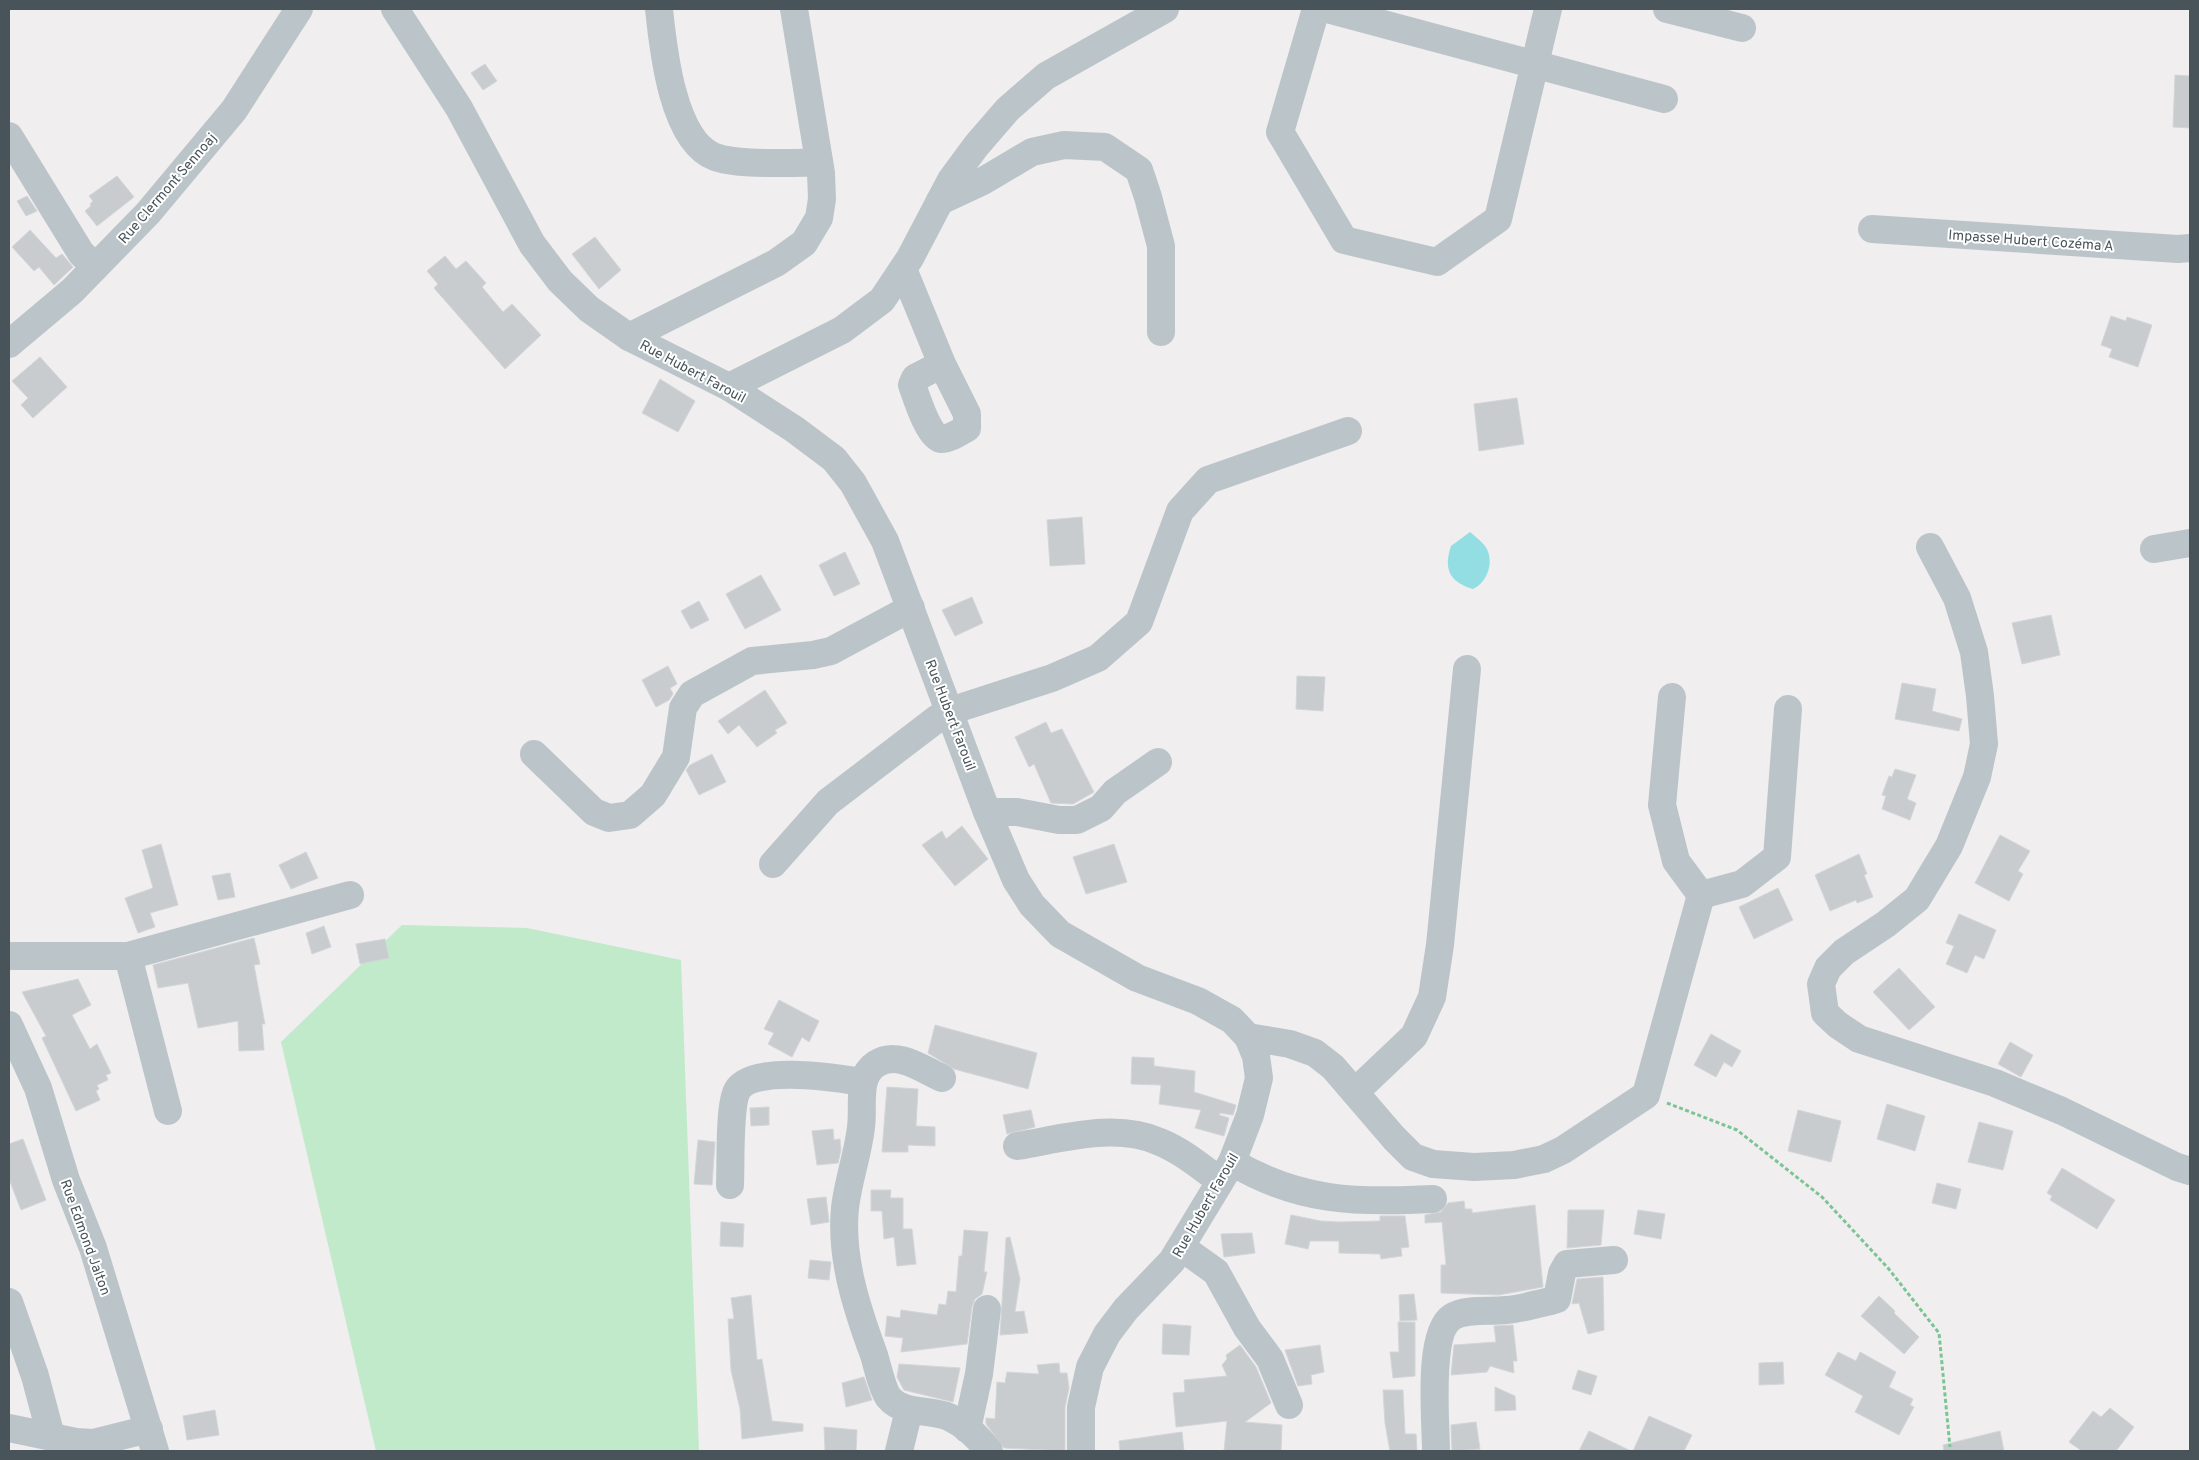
<svg xmlns="http://www.w3.org/2000/svg" width="2199" height="1460" font-family="Overpass,sans-serif">
<style>
.green{fill:#c1eaca}
.water{fill:#93dee2}
.building{fill:#c8cccf;stroke:#d3d6d9}
.lines{fill:none;stroke-linecap:round;stroke-linejoin:round}
.path{stroke:#7dc495;stroke-width:3;stroke-dasharray:4 2.5;stroke-linecap:butt}
.minor{stroke:#bbc5c9;stroke-width:28}
.labels{text-anchor:middle;stroke-width:4;stroke-linejoin:round;paint-order:stroke}
.street-label{font-size:14px;fill:#485459;stroke:#fff}
</style>
<rect width="100%" height="100%" fill="#f0eeef"/>
<polygon class="green" points="402,925 527,928 681,960 699,1451 376,1451 281,1042"/>
<path class="water" d="M1470,532C1475,536 1481,541 1485,546C1495,560 1488,582 1473,589C1450,582 1443,570 1451,546Z"/>
<g class="building">
<polygon points="485,64 497,81 483,90 471,73"/>
<polygon points="2175,75 2190,76 2190,128 2173,127"/>
<polygon points="117,176 134,197 97,226 85,211 91,206 90,204 93,201 89,196"/>
<polygon points="27,196 37,211 26,216 17,201"/>
<polygon points="30,230 56,258 62,254 73,267 54,285 39,267 34,271 12,247"/>
<polygon points="595,237 621,270 599,289 572,254"/>
<polygon points="445,256 456,269 466,261 486,283 482,287 503,312 512,304 541,335 505,369 434,288 438,284 427,271"/>
<polygon points="2111,316 2126,321 2127,317 2152,325 2138,367 2109,357 2112,349 2101,345"/>
<polygon points="40,357 67,387 33,418 21,405 28,398 12,381"/>
<polygon points="660,379 695,401 678,432 642,413"/>
<polygon points="1517,398 1524,444 1479,451 1474,404"/>
<polygon points="1082,517 1085,564 1050,566 1047,520"/>
<polygon points="845,552 860,584 834,596 819,565"/>
<polygon points="761,575 781,610 745,629 726,594"/>
<polygon points="972,597 983,623 955,636 942,610"/>
<polygon points="699,601 709,620 691,629 681,611"/>
<polygon points="2051,615 2060,655 2022,664 2012,623"/>
<polygon points="668,666 677,684 670,688 673,694 669,700 656,707 642,680"/>
<polygon points="1297,676 1325,677 1323,711 1296,709"/>
<polygon points="1902,683 1936,689 1932,711 1962,719 1959,731 1895,719"/>
<polygon points="765,690 787,723 775,730 777,733 757,747 739,725 728,734 718,721"/>
<polygon points="1046,722 1051,733 1062,729 1094,792 1073,804 1051,803 1034,764 1029,767 1015,737"/>
<polygon points="712,754 726,782 699,795 686,770 690,765"/>
<polygon points="1895,769 1916,775 1907,799 1916,803 1910,820 1882,809 1886,796 1882,795 1889,776 1892,777"/>
<polygon points="962,826 988,859 955,886 922,845 942,831 946,839"/>
<polygon points="2000,835 2030,851 2018,871 2023,874 2009,901 1975,883"/>
<polygon points="161,844 178,905 150,913 155,927 138,933 125,898 153,888 142,850"/>
<polygon points="1114,844 1127,882 1086,894 1073,857"/>
<polygon points="306,852 318,878 291,889 279,865"/>
<polygon points="1859,854 1867,874 1864,875 1873,897 1857,903 1856,900 1830,911 1815,875"/>
<polygon points="230,873 235,897 218,900 212,876"/>
<polygon points="1778,888 1793,920 1754,939 1739,907"/>
<polygon points="1959,914 1996,930 1984,959 1975,955 1967,973 1946,964 1954,946 1946,943"/>
<polygon points="324,926 331,947 312,954 306,933"/>
<polygon points="254,938 260,964 254,965 265,1024 262,1024 264,1050 239,1051 238,1021 198,1028 188,983 158,988 153,965"/>
<polygon points="385,939 389,958 360,964 356,944"/>
<polygon points="1899,968 1935,1007 1909,1030 1873,992"/>
<polygon points="78,979 91,1005 72,1015 90,1049 97,1044 111,1073 106,1075 108,1080 97,1085 99,1089 96,1091 100,1100 76,1111 42,1038 46,1036 22,992"/>
<polygon points="779,1000 819,1021 809,1042 802,1037 792,1057 768,1044 774,1033 764,1029"/>
<polygon points="935,1025 1037,1053 1028,1089 954,1069 928,1053"/>
<polygon points="1711,1034 1741,1051 1732,1067 1724,1062 1716,1077 1694,1065"/>
<polygon points="2010,1042 2033,1055 2021,1077 1998,1064"/>
<polygon points="1132,1057 1154,1058 1154,1066 1195,1071 1194,1092 1236,1105 1233,1115 1220,1113 1219,1115 1229,1118 1224,1136 1195,1128 1201,1110 1159,1104 1161,1085 1131,1084"/>
<polygon points="887,1087 918,1089 916,1126 935,1127 935,1146 908,1145 908,1152 882,1152"/>
<polygon points="1887,1104 1925,1116 1915,1151 1877,1139"/>
<polygon points="769,1107 769,1125 751,1126 750,1108"/>
<polygon points="1031,1110 1035,1127 1007,1134 1003,1115"/>
<polygon points="1798,1110 1841,1121 1831,1162 1788,1151"/>
<polygon points="1979,1122 2013,1131 2003,1170 1968,1162"/>
<polygon points="833,1129 834,1140 840,1139 841,1150 838,1163 817,1165 812,1131"/>
<polygon points="23,1139 46,1200 21,1210 9,1179 9,1144"/>
<polygon points="698,1140 715,1142 712,1185 694,1184"/>
<polygon points="2062,1168 2115,1200 2097,1229 2050,1200 2052,1196 2047,1193"/>
<polygon points="1937,1183 1961,1189 1956,1209 1932,1203"/>
<polygon points="871,1190 891,1190 890,1198 903,1198 903,1229 912,1229 916,1264 897,1266 894,1237 884,1239 882,1211 871,1211"/>
<polygon points="826,1197 829,1222 811,1225 807,1199"/>
<polygon points="1464,1201 1465,1209 1472,1209 1472,1213 1535,1205 1543,1287 1499,1295 1441,1293 1441,1265 1446,1265 1442,1222 1425,1223 1425,1215 1441,1212 1448,1203"/>
<polygon points="1568,1210 1604,1210 1601,1245 1567,1248"/>
<polygon points="1638,1210 1665,1214 1661,1239 1634,1234"/>
<polygon points="1291,1215 1321,1221 1339,1222 1380,1221 1380,1216 1405,1216 1409,1247 1401,1248 1402,1256 1381,1259 1380,1254 1339,1253 1339,1241 1310,1241 1308,1249 1285,1244"/>
<polygon points="721,1222 744,1224 743,1247 720,1246"/>
<polygon points="964,1230 988,1232 984,1272 987,1272 982,1294 975,1299 972,1307 967,1344 901,1352 903,1338 885,1336 887,1316 900,1318 901,1310 937,1315 939,1304 946,1305 948,1291 956,1292 959,1256 962,1256"/>
<polygon points="1252,1233 1255,1253 1224,1257 1221,1234"/>
<polygon points="1010,1237 1020,1279 1015,1312 1024,1311 1028,1333 1000,1335 1006,1238"/>
<polygon points="810,1260 831,1262 829,1280 808,1278"/>
<polygon points="1603,1277 1604,1330 1588,1334 1579,1303 1572,1304 1577,1279"/>
<polygon points="1414,1294 1417,1320 1400,1321 1399,1295"/>
<polygon points="751,1295 757,1360 762,1359 772,1421 803,1424 803,1431 742,1439 740,1409 731,1370 728,1319 734,1319 731,1298"/>
<polygon points="1879,1296 1895,1311 1894,1313 1919,1337 1904,1354 1861,1316"/>
<polygon points="1398,1322 1415,1322 1415,1376 1393,1378 1390,1352 1399,1352"/>
<polygon points="1163,1324 1191,1326 1189,1355 1162,1354"/>
<polygon points="1513,1325 1517,1361 1513,1361 1514,1373 1490,1366 1487,1372 1451,1375 1454,1345 1496,1342 1494,1326"/>
<polygon points="1240,1345 1256,1367 1271,1403 1245,1422 1282,1425 1281,1451 1224,1451 1227,1421 1176,1427 1173,1393 1185,1392 1184,1380 1227,1376 1222,1365 1227,1359 1226,1355"/>
<polygon points="1320,1345 1324,1372 1311,1375 1312,1384 1298,1386 1285,1350"/>
<polygon points="1838,1352 1856,1361 1860,1352 1896,1372 1889,1387 1913,1399 1910,1405 1914,1407 1899,1435 1855,1412 1863,1396 1825,1375"/>
<polygon points="1783,1362 1784,1384 1759,1385 1759,1363"/>
<polygon points="1059,1363 1060,1373 1067,1373 1069,1388 1065,1407 1065,1451 1004,1448 986,1424 986,1418 995,1419 997,1382 1005,1383 1007,1372 1039,1374 1037,1365"/>
<polygon points="899,1364 960,1368 953,1402 904,1390 897,1377"/>
<polygon points="1578,1370 1597,1376 1591,1395 1572,1389"/>
<polygon points="864,1377 872,1400 846,1407 842,1383"/>
<polygon points="1495,1387 1515,1396 1516,1410 1495,1411"/>
<polygon points="1383,1390 1403,1390 1405,1434 1416,1434 1417,1451 1390,1451 1385,1423"/>
<polygon points="2110,1408 2134,1427 2116,1451 2082,1451 2069,1442 2093,1411 2101,1417"/>
<polygon points="215,1410 219,1435 187,1440 183,1416"/>
<polygon points="1649,1416 1692,1435 1684,1451 1633,1451"/>
<polygon points="1476,1422 1480,1449 1452,1451 1451,1425"/>
<polygon points="824,1427 857,1430 856,1451 825,1451"/>
<polygon points="1589,1431 1631,1451 1579,1451"/>
<polygon points="2000,1431 2004,1451 1944,1451 1943,1445"/>
<polygon points="1182,1432 1184,1451 1120,1451 1119,1441"/>
</g>
<g class="lines">
<polyline class="path" points="1667,1103 1737,1130 1822,1197 1888,1268 1939,1333 1950,1447"/>
<g class="minor">
<polyline points="395,9 459,108 532,244 560,281 589,309 629,337 729,387 794,429 834,459 853,483 885,541 987,812 1016,880 1032,905 1060,934 1137,978 1198,1001 1232,1020 1248,1037 1256,1056 1259,1078 1250,1115 1232,1162 1172,1261 1126,1309 1107,1334 1090,1367 1081,1407 1081,1451"/>
<path d="M659,9C663,47 672,141 715,157C741,166 790,162 819,163"/>
<polyline points="1316,9 1280,132 1344,240 1437,262 1498,219 1548,9"/>
<polyline points="1327,9 1664,99"/>
<polyline points="1667,9 1742,28"/>
<polyline points="9,136 81,253 95,267"/>
<polyline points="940,201 983,181 1032,152 1064,145 1105,147 1139,170 1148,197 1161,246 1161,332"/>
<polyline points="1872,229 2178,249 2190,248"/>
<path d="M903,269L942,364L967,414V428C960,432 950,439 941,439C929,438 916,396 912,385L915,378L942,364"/>
<polyline points="629,337 776,263 804,243 819,218 822,199 821,173 794,9"/>
<polyline points="9,344 72,291 148,213 234,110 299,9"/>
<polyline points="729,387 842,330 882,300 910,258 951,180 976,146 1008,109 1046,76 1165,9"/>
<polyline points="1930,547 1957,598 1974,652 1980,696 1984,744 1977,777 1949,846 1917,899 1886,924 1844,952 1828,968 1821,984 1825,1013 1838,1025 1859,1039 1995,1083 2062,1111 2177,1167 2190,1171"/>
<polyline points="2154,549 2190,543"/>
<polyline points="1672,697 1662,805 1676,861 1701,895 1742,884 1777,857 1788,709"/>
<polyline points="534,754 594,812 609,818 630,815 653,795 676,757 683,708 692,694 752,661 813,655 831,651 911,608"/>
<polyline points="987,812 1017,812 1059,820 1077,820 1101,808 1115,792 1158,762"/>
<polyline points="773,864 828,802 938,718 950,711 1052,678 1098,658 1139,622 1180,511 1208,480 1348,431"/>
<polyline points="9,956 128,956 350,895"/>
<polyline points="128,956 168,1111"/>
<polyline points="9,1025 38,1088 66,1180 93,1248 155,1451"/>
<polyline points="1248,1037 1290,1044 1315,1053 1333,1067 1394,1138 1413,1157 1433,1164 1474,1167 1514,1165 1544,1159 1563,1150 1646,1095 1701,895"/>
<path d="M942,1078C922,1069 897,1050 876,1064C856,1077 864,1106 861,1127C858,1154 848,1181 845,1208C840,1258 857,1309 874,1355C877,1365 883,1391 889,1398C904,1415 931,1409 949,1417C966,1425 978,1437 989,1451"/>
<polyline points="1355,1092 1414,1036 1432,997 1440,945 1467,669"/>
<path d="M1017,1146C1061,1139 1116,1122 1160,1142C1182,1151 1201,1167 1220,1181"/>
<path d="M1232,1162C1299,1202 1357,1203 1433,1199"/>
<path d="M730,1185C731,1164 729,1111 736,1093C747,1063 837,1078 863,1082"/>
<polyline points="1181,1247 1216,1272 1247,1328 1270,1359 1289,1405"/>
<polyline points="9,1302 35,1376 51,1436"/>
<polyline points="9,1428 76,1442 93,1443 149,1429"/>
<polyline points="967,1429 979,1374 987,1309"/>
<polyline points="899,1451 909,1410"/>
<path d="M1436,1451C1436,1422 1427,1333 1452,1317C1466,1308 1490,1312 1506,1310C1521,1309 1536,1304 1551,1301L1557,1299L1562,1273L1567,1264L1614,1260"/>
</g>
</g>
<g class="labels">
<g class="street-label">
<text transform="translate(167 188) rotate(-49)" y="5">Rue Clermont Sennoaj</text>
<text transform="translate(2031 240) rotate(4)" y="5">Impasse Hubert Cozéma A</text>
<text transform="translate(693 371) rotate(28)" y="5">Rue Hubert Farouil</text>
<text transform="translate(951 715) rotate(69)" y="5">Rue Hubert Farouil</text>
<text transform="translate(1205 1205) rotate(-60)" y="5">Rue Hubert Farouil</text>
<text transform="translate(86 1237) rotate(70)" y="5">Rue Edmond Jalton</text>
</g>
</g>
<rect width="2199" height="1460" fill="none" stroke="#485459" stroke-width="20"/>
</svg>
